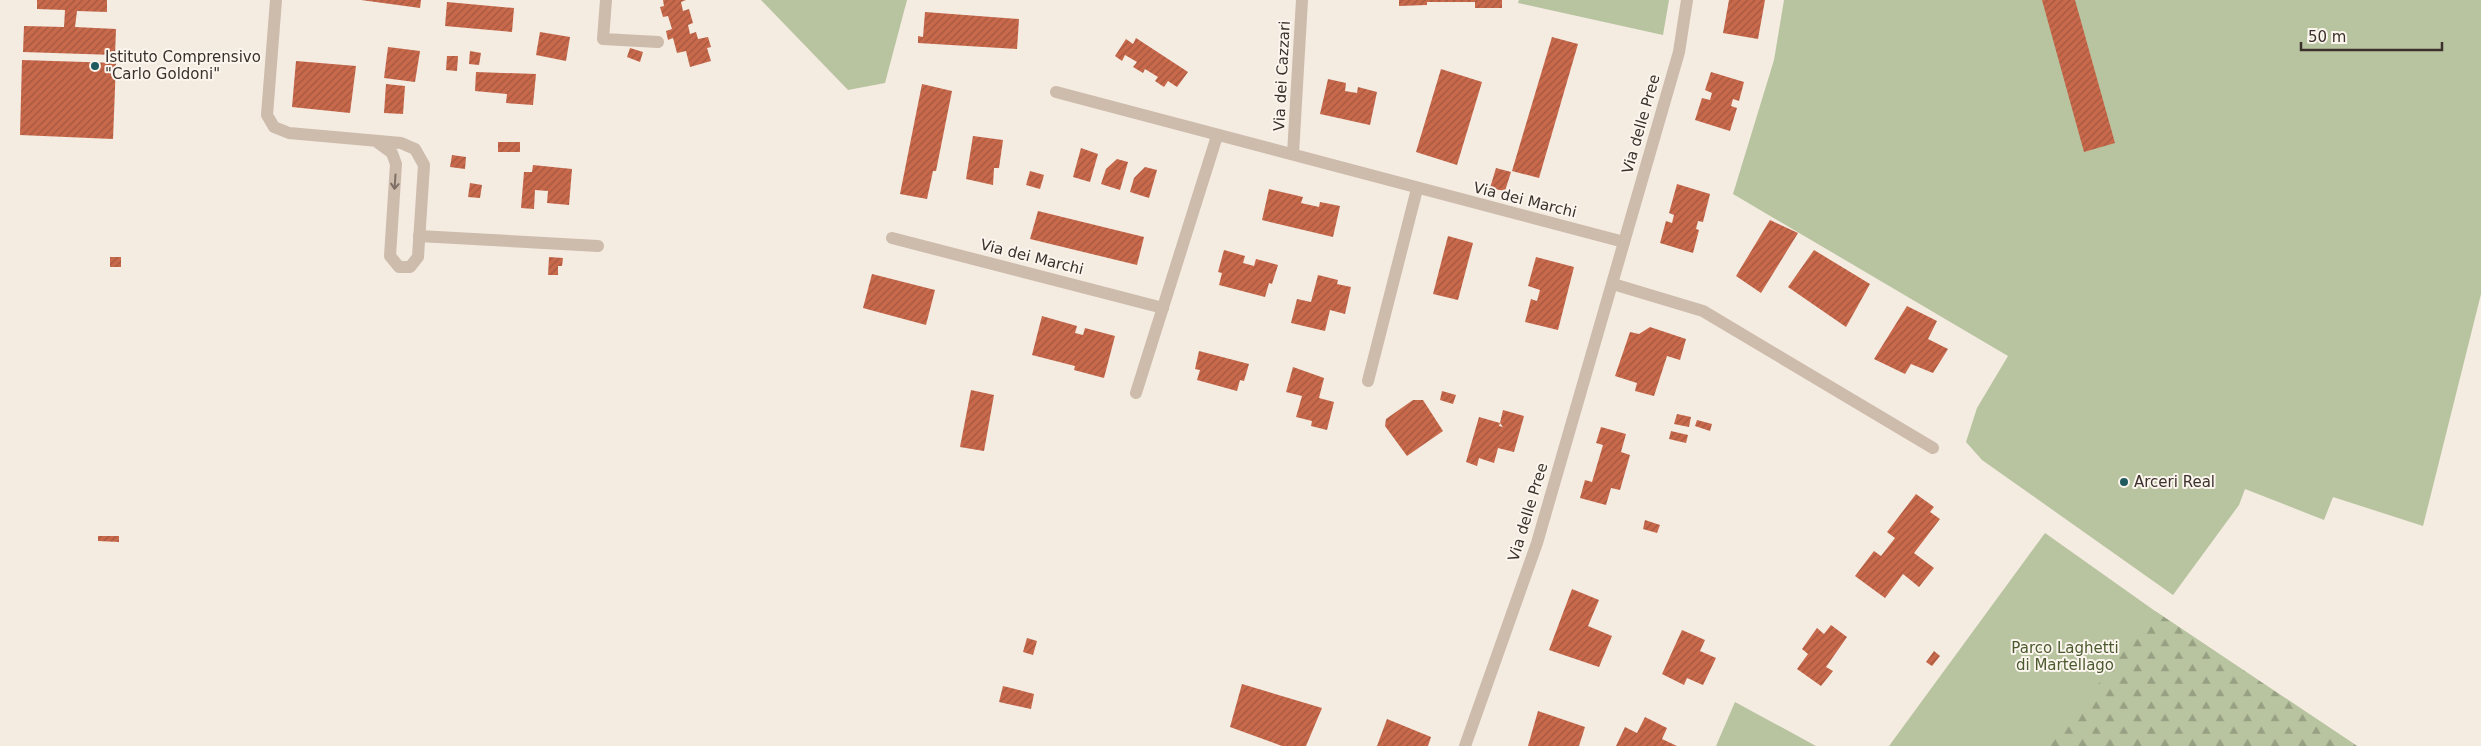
<svg xmlns="http://www.w3.org/2000/svg" width="2481" height="746" font-family="'DejaVu Sans',sans-serif">
<style>
.green{fill:#b8c4a0}
.forest{fill:url(#forest-firs)}
.building{fill:url(#building-hatch)}
.lines{fill:none;stroke-linecap:round;stroke-linejoin:round}
.minor{stroke:#cdbbac;stroke-width:12}
.oneway{stroke:#7d6f65}
.poi-dot{fill:#1f5a5e;stroke:#fbf5ee;stroke-width:2}
.labels{text-anchor:middle;stroke-width:4;stroke-linejoin:round;paint-order:stroke}
.poi-label{font-size:15px;fill:#3b302b;stroke:#fbf5ee;text-anchor:start}
.street-label{font-size:15px;fill:#3b302b;stroke:#fbf5ee}
.park-label{font-size:15px;fill:#4a5a2e;stroke:#fbf5ee}
</style>
<defs>
<pattern id="forest-firs" width="22" height="20" patternUnits="userSpaceOnUse" patternTransform="scale(1.25)"><rect width="22" height="20" fill="#b8c4a0"/><path d="M5 1l3.5 6h-7zM16 11l3.5 6h-7z" fill="#97a083"/></pattern>
<pattern id="building-hatch" width="6" height="6" patternUnits="userSpaceOnUse" patternTransform="scale(1.25)"><rect width="6" height="6" fill="#c8694b"/><path d="M-1 1l2-2M0 6l6-6M5 7l2-2" fill="none" stroke="#a4573f"/></pattern>
</defs>
<rect width="100%" height="100%" fill="#f4ebe1"/>
<g class="green">
<polygon points="761,0 907,0 885,83 848,90"/>
<polygon points="1519,0 1669,0 1663,35 1518,3"/>
<polygon points="1784,0 2481,0 2481,294 2423,526 2333,497 2324,520 2245,489 2239,505 2173,595 1982,460 1966,442 1977,408 2008,356 1733,194 1774,60"/>
<polygon points="2045,533 2155,611 2357,746 1889,746"/>
<polygon points="1735,702 1816,746 1716,746"/>
</g>
<polygon class="forest" points="2155,611 2357,746 2050,746"/>
<g class="building">
<polygon points="37,0 107,0 107,12 77,11 75,27 116,29 115,55 23,52 24,26 64,27 65,10 37,9"/>
<polygon points="361,0 421,0 420,8"/>
<polygon points="663,0 686,0 681,2 683,11 689,9 693,23 688,25 690,34 696,32 698,39 708,37 711,47 707,48 711,61 690,67 686,51 677,53 673,38 668,40 666,31 672,29 668,16 663,17 660,7 664,6"/>
<polygon points="1399,0 1502,0 1502,8 1475,8 1475,2 1427,2 1427,5 1399,6"/>
<polygon points="1729,0 1765,0 1758,39 1723,33"/>
<polygon points="2042,0 2075,0 2115,143 2084,152"/>
<polygon points="447,2 514,8 512,32 445,26"/>
<polygon points="925,12 1019,19 1017,49 918,43 918,36 923,37"/>
<polygon points="540,32 570,37 566,61 536,55"/>
<polygon points="1552,37 1578,44 1539,178 1512,171"/>
<polygon points="1136,38 1188,72 1177,87 1168,81 1164,87 1155,81 1158,77 1145,69 1143,73 1133,67 1137,62 1125,55 1122,61 1115,56 1126,39 1133,44"/>
<polygon points="388,47 420,51 415,82 384,78"/>
<polygon points="630,48 643,52 640,62 627,57"/>
<polygon points="470,51 481,53 479,65 469,64"/>
<polygon points="447,56 458,56 457,71 446,70"/>
<polygon points="22,60 116,63 113,139 20,135"/>
<polygon points="296,61 356,66 350,113 292,107"/>
<polygon points="1441,69 1482,82 1457,165 1416,152"/>
<polygon points="476,72 536,74 533,105 506,103 507,94 475,91"/>
<polygon points="1711,72 1744,82 1739,101 1733,99 1731,106 1737,108 1730,131 1695,120 1702,98 1710,100 1712,93 1705,90"/>
<polygon points="1328,79 1346,83 1345,91 1357,93 1358,87 1377,92 1370,125 1320,114"/>
<polygon points="386,84 405,86 403,114 384,113"/>
<polygon points="922,84 952,91 936,171 933,171 927,199 900,194"/>
<polygon points="973,136 1003,140 999,168 994,168 993,185 966,179"/>
<rect x="498" y="142" width="22" height="10"/>
<polygon points="1081,148 1098,154 1090,182 1073,177"/>
<polygon points="452,155 466,157 465,169 450,167"/>
<polygon points="1117,159 1128,162 1120,190 1101,184 1106,169"/>
<polygon points="533,165 572,169 569,205 547,203 548,191 535,190 534,209 521,208 524,172 532,172"/>
<polygon points="1145,167 1157,170 1149,198 1130,192 1134,178"/>
<polygon points="1496,168 1511,172 1505,191 1490,188"/>
<polygon points="1030,171 1044,175 1040,189 1026,185"/>
<polygon points="470,183 482,185 480,198 468,197"/>
<polygon points="1677,184 1710,194 1703,222 1698,221 1696,229 1699,230 1693,253 1660,243 1666,221 1672,223 1674,215 1669,213"/>
<polygon points="1269,189 1303,197 1301,203 1319,207 1320,202 1340,206 1333,237 1262,220"/>
<polygon points="1038,211 1144,237 1137,265 1030,239"/>
<polygon points="1770,220 1798,233 1761,293 1736,276"/>
<polygon points="1448,236 1473,243 1458,300 1433,294"/>
<polygon points="1224,250 1245,256 1243,263 1254,266 1256,259 1278,265 1272,284 1269,283 1265,297 1219,285 1222,273 1218,272"/>
<polygon points="1814,250 1870,284 1846,327 1788,287"/>
<rect x="110" y="257" width="11" height="10"/>
<polygon points="549,257 563,258 562,266 558,266 558,275 548,275"/>
<polygon points="1536,257 1574,267 1558,330 1525,322 1531,299 1537,301 1540,290 1528,286"/>
<polygon points="872,274 935,290 926,325 863,308"/>
<polygon points="1318,275 1338,280 1337,284 1351,287 1345,314 1330,310 1325,331 1291,323 1297,299 1311,302"/>
<polygon points="1907,306 1937,321 1928,339 1948,349 1933,373 1911,364 1905,374 1874,359"/>
<polygon points="1042,316 1077,326 1075,333 1083,335 1085,328 1115,336 1104,378 1074,370 1075,366 1032,355"/>
<polygon points="1650,327 1686,339 1680,360 1667,356 1654,396 1635,391 1637,383 1615,376 1630,332 1639,334"/>
<polygon points="1199,351 1249,364 1244,381 1240,380 1237,391 1197,380 1200,370 1195,369"/>
<polygon points="1293,367 1324,378 1319,398 1334,402 1327,430 1311,426 1312,421 1296,417 1302,396 1286,392"/>
<polygon points="971,390 994,395 984,451 960,447"/>
<polygon points="1442,391 1456,395 1453,404 1440,400"/>
<polygon points="1413,400 1423,400 1443,431 1407,456 1385,426 1386,419"/>
<polygon points="1503,410 1524,416 1514,452 1498,448 1494,463 1479,458 1477,466 1466,462 1479,417 1500,423 1499,426 1503,427 1500,423"/>
<polygon points="1677,414 1691,417 1689,427 1674,424"/>
<polygon points="1697,420 1712,424 1710,431 1695,426"/>
<polygon points="1601,427 1626,434 1621,452 1630,455 1620,490 1611,488 1606,505 1580,498 1585,480 1592,482 1603,445 1596,443"/>
<polygon points="1671,431 1688,435 1686,443 1669,439"/>
<polygon points="1916,494 1934,507 1930,512 1940,519 1914,553 1934,568 1919,587 1903,574 1885,598 1855,576 1874,551 1881,556 1895,538 1887,532"/>
<polygon points="1645,520 1660,525 1657,533 1643,529"/>
<polygon points="98,536 119,536 119,542 98,541"/>
<polygon points="1572,589 1599,600 1588,626 1612,636 1599,667 1549,650"/>
<polygon points="1831,625 1847,637 1826,667 1833,671 1821,686 1797,669 1808,654 1802,649 1817,628 1824,634"/>
<polygon points="1682,630 1705,640 1700,651 1716,658 1703,685 1687,678 1684,685 1662,674"/>
<polygon points="1027,638 1037,641 1033,655 1023,652"/>
<polygon points="1934,651 1940,656 1932,666 1926,662"/>
<polygon points="1242,684 1322,708 1306,746 1282,746 1230,727"/>
<polygon points="1003,686 1034,694 1031,709 999,702"/>
<polygon points="1538,711 1585,727 1579,746 1528,746"/>
<polygon points="1645,717 1667,728 1662,739 1677,746 1616,746 1625,727 1637,733"/>
<polygon points="1387,719 1431,737 1428,746 1377,746"/>
</g>
<g class="lines">
<g class="minor">
<polyline points="276,0 267,115 274,127 289,133 401,143 415,149 424,165 418,257 410,267 399,267 390,256 396,164 392,153 377,142"/>
<polyline points="606,0 603,39 658,42"/>
<polyline points="1056,92 1624,242"/>
<polyline points="1293,154 1302,0"/>
<polyline points="419,236 598,246"/>
<polyline points="892,238 1163,308"/>
<polyline points="1613,284 1703,311 1933,448"/>
<polyline points="1368,381 1417,189"/>
<polyline points="1136,393 1217,136"/>
<polyline points="1465,746 1537,543 1679,52 1687,0"/>
</g>
</g>
<defs><path id="oneway-shaft" d="M-6 0H5M1.5-3L5.5 0L1.5 3" fill="none" stroke-width="1.6" stroke-linecap="round" stroke-linejoin="round" transform="scale(1.25)"/></defs>
<use class="oneway" href="#oneway-shaft" transform="translate(395 182) rotate(94)"/>
<g class="poi-dot">
<circle cx="95" cy="66" r="5"/>
<circle cx="2124" cy="482" r="5"/>
</g>
<g class="labels">
<g class="poi-label">
<text x="105" y="62">Istituto Comprensivo<tspan x="105" dy="17">"Carlo Goldoni"</tspan></text>
<text x="2134" y="487">Arceri Real</text>
</g>
<g class="street-label">
<text transform="translate(1282 76) rotate(-87)" y="5">Via dei Cazzari</text>
<text transform="translate(1641 124) rotate(-74)" y="5">Via delle Pree</text>
<text transform="translate(1525 200) rotate(14)" y="5">Via dei Marchi</text>
<text transform="translate(1032 257) rotate(14)" y="5">Via dei Marchi</text>
<text transform="translate(1528 512) rotate(-73)" y="5">Via delle Pree</text>
</g>
<g class="park-label">
<text x="2065" y="653">Parco Laghetti<tspan x="2065" dy="17">di Martellago</tspan></text>
</g>
</g>
<path d="M2301 42v8h141v-8" fill="none" stroke="#3b302b" stroke-width="2.5"/>
<text x="2308" y="42" font-size="15" fill="#3b302b" stroke="#fbf5ee" stroke-width="4" paint-order="stroke">50 m</text>
</svg>
